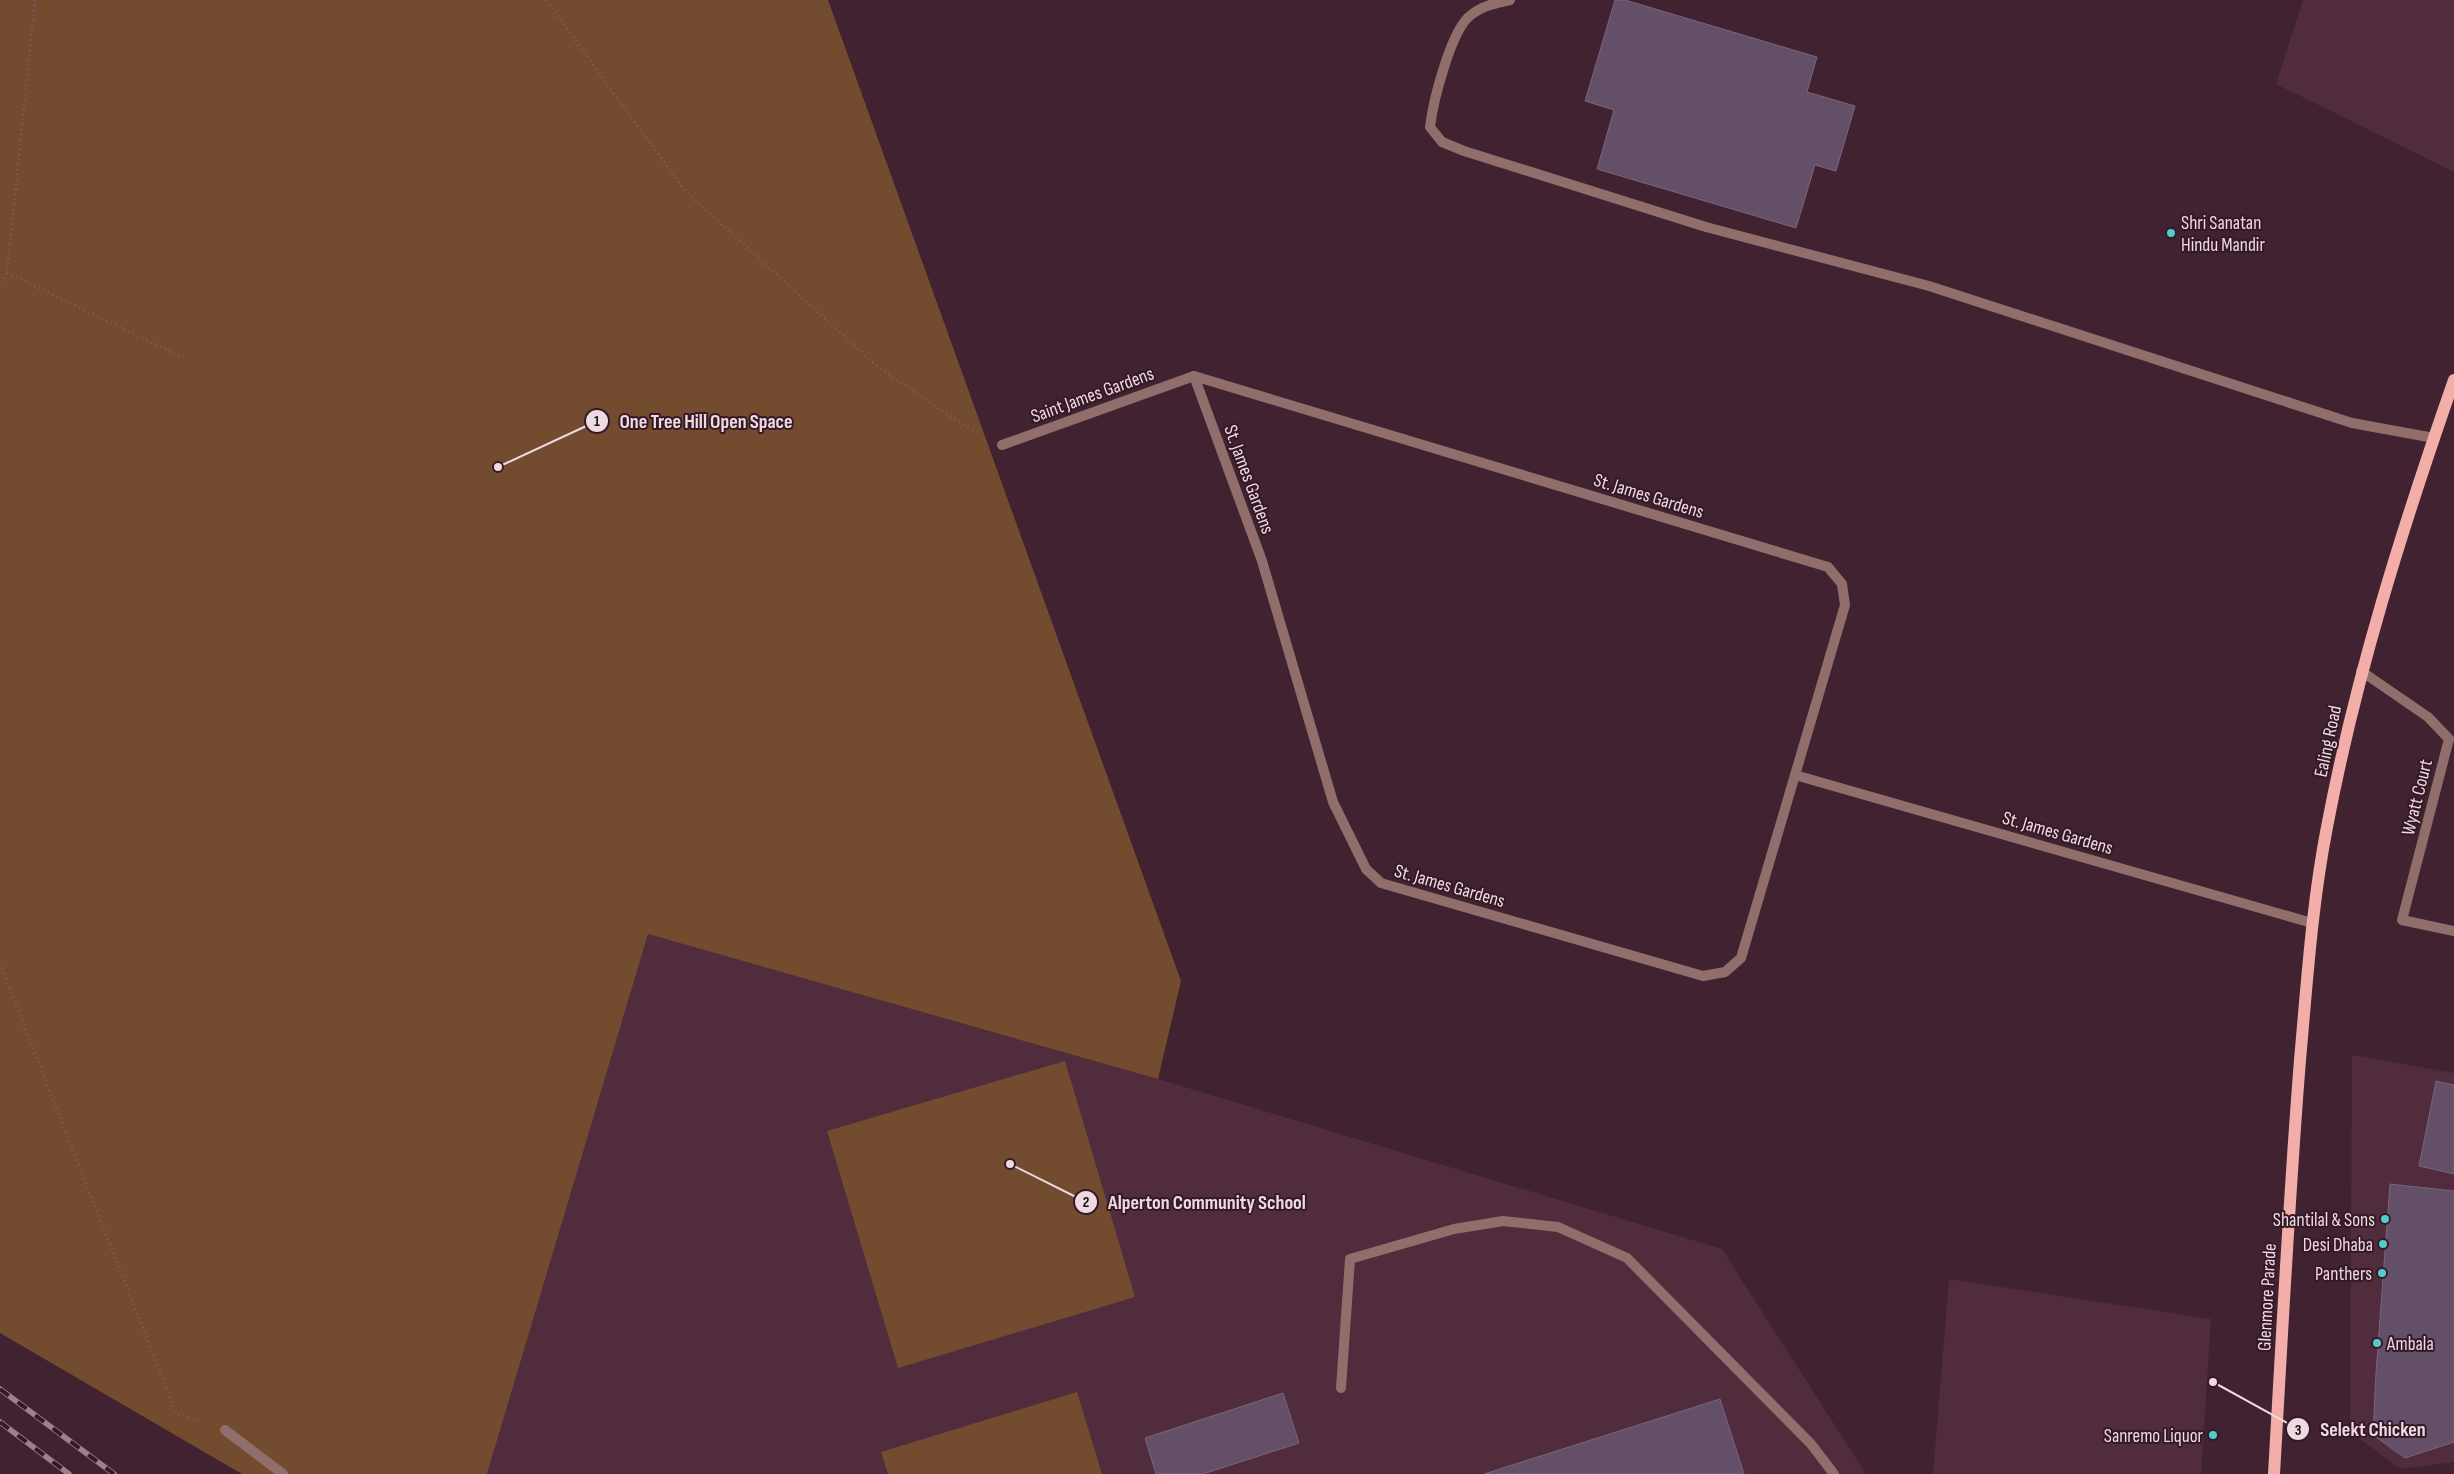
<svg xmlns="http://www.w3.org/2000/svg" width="2454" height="1474" font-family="'Sofia Sans Condensed',sans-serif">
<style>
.built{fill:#502c3d}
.green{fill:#734c30}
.building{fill:#644f69;stroke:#7a647f}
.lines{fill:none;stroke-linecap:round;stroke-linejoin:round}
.path{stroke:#795e6a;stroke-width:3;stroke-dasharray:1 4;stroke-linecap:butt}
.lane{stroke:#906e6c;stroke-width:10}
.street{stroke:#906e6c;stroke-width:10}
.primary{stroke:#f4aea9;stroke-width:12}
.rail-casing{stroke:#9a818c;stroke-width:5.5}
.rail{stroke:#351926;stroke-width:4;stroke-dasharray:11;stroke-linecap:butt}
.poi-dot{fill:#53cdcb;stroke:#351926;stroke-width:2}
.labels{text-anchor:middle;stroke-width:4;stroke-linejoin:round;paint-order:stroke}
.poi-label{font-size:19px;fill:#eedae2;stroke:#351926;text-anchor:end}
.street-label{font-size:19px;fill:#eedae2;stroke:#351926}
.leader{fill:none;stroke:#eedae2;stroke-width:2}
.callout-dot{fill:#eedae2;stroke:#351926;stroke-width:2}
.mark-label{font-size:15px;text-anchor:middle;font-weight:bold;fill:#111}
.callout-label{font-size:20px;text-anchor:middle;font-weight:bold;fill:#eedae2;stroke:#351926;stroke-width:4;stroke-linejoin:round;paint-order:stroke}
</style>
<rect width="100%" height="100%" fill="#402230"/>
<g class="built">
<polygon points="2303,0 2454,0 2454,172 2276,84"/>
<polygon points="648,934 1158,1079 1722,1249 1866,1474 487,1474"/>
<polygon points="2352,1055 2454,1073 2454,1462 2401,1469 2350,1432"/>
<polygon points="1949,1279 2211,1319 2201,1474 1933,1474"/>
</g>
<g class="green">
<polygon points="0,0 828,0 1181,981 1158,1079 648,934 487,1474 242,1474 0,1333"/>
<polygon points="1065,1061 1135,1297 898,1368 827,1131"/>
<polygon points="1077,1392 1102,1474 888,1474 881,1452"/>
</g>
<g class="building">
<polygon points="1615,0 1625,0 1817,57 1807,92 1855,106 1836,171 1815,165 1796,228 1597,169 1614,110 1585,101"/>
<polygon points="2436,1081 2454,1085 2454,1174 2419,1166"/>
<polygon points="2390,1184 2454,1191 2454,1442 2405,1458 2373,1435 2376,1373"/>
<polygon points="1283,1393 1299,1443 1203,1474 1156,1474 1145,1438"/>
<polygon points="1720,1399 1744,1474 1484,1474"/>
</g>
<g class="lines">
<g class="path">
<polyline points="546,0 685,191 876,365 954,419 978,432"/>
<polyline points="7,273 182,357"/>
<polyline points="0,282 7,273 35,0"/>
<polyline points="0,964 176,1413 199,1421"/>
</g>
<g class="lane">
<path d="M1510,0C1496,3 1482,6 1471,15C1451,29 1433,102 1430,127L1442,142L1464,151L1706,227L1929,286L2352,423L2434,438"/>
<polyline points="1341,1388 1350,1259 1454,1229 1503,1221 1558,1227 1627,1258 1811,1444 1834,1474"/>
<polyline points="225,1430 283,1474"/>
</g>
<g class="street">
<polyline points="1002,445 1194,376"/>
<polyline points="2361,671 2428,717 2449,739 2402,920 2454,931"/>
<polyline points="1795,775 1845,605 1842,584 1828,567 1194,376 1262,561 1333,802 1366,869 1381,883 1703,976 1725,972 1741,958 1795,775 2312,923"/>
</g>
<path class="primary" d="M2274,1474C2282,1336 2289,1198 2300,1060C2307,982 2312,904 2327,827C2356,674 2403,526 2454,380"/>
<defs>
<g id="rail">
<polyline points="0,1389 114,1474"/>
<polyline points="0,1422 69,1474"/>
</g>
</defs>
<use href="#rail" class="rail-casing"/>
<use href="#rail" class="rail"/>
</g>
<g class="poi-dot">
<circle cx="2171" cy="233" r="5"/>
<circle cx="2385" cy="1219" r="5"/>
<circle cx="2383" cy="1244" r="5"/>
<circle cx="2382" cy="1273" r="5"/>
<circle cx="2377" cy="1343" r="5"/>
<circle cx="2213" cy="1435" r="5"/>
</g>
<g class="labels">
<g class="poi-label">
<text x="2181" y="229" text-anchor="start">Shri Sanatan<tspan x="2181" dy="22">Hindu Mandir</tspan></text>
<text x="2375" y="1226">Shantilal &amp; Sons</text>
<text x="2373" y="1251">Desi Dhaba</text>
<text x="2372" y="1280">Panthers</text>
<text x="2387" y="1350" text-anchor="start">Ambala</text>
<text x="2203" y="1442">Sanremo Liquor</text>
</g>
<g class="street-label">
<text transform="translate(1092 394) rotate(-20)" y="7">Saint James Gardens</text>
<text transform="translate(1250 479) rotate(70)" y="7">St. James Gardens</text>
<text transform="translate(1649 495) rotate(17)" y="7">St. James Gardens</text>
<text transform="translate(2327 741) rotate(-78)" y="7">Ealing Road</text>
<text transform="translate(2416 797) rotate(-76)" y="7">Wyatt Court</text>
<text transform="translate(2058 832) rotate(16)" y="7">St. James Gardens</text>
<text transform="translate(1450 885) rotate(16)" y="7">St. James Gardens</text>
<text transform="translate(2266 1297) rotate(-87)" y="7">Glenmore Parade</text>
</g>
</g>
<path class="leader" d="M498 467L597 421M1010 1164L1086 1202M2213 1382L2298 1429"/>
<g class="callout-dot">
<circle cx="498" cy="467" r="5"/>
<circle cx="1010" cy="1164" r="5"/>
<circle cx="2213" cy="1382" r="5"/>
<circle cx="597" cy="421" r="12"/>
<circle cx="1086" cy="1202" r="12"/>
<circle cx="2298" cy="1429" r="12"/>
</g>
<g class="mark-label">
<text x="597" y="426">1</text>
<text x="1086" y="1207">2</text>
<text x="2298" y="1435">3</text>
</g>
<g class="callout-label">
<text x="706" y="428">One Tree Hill Open Space</text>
<text x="1207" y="1209">Alperton Community School</text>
<text x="2373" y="1436">Selekt Chicken</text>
</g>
</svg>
